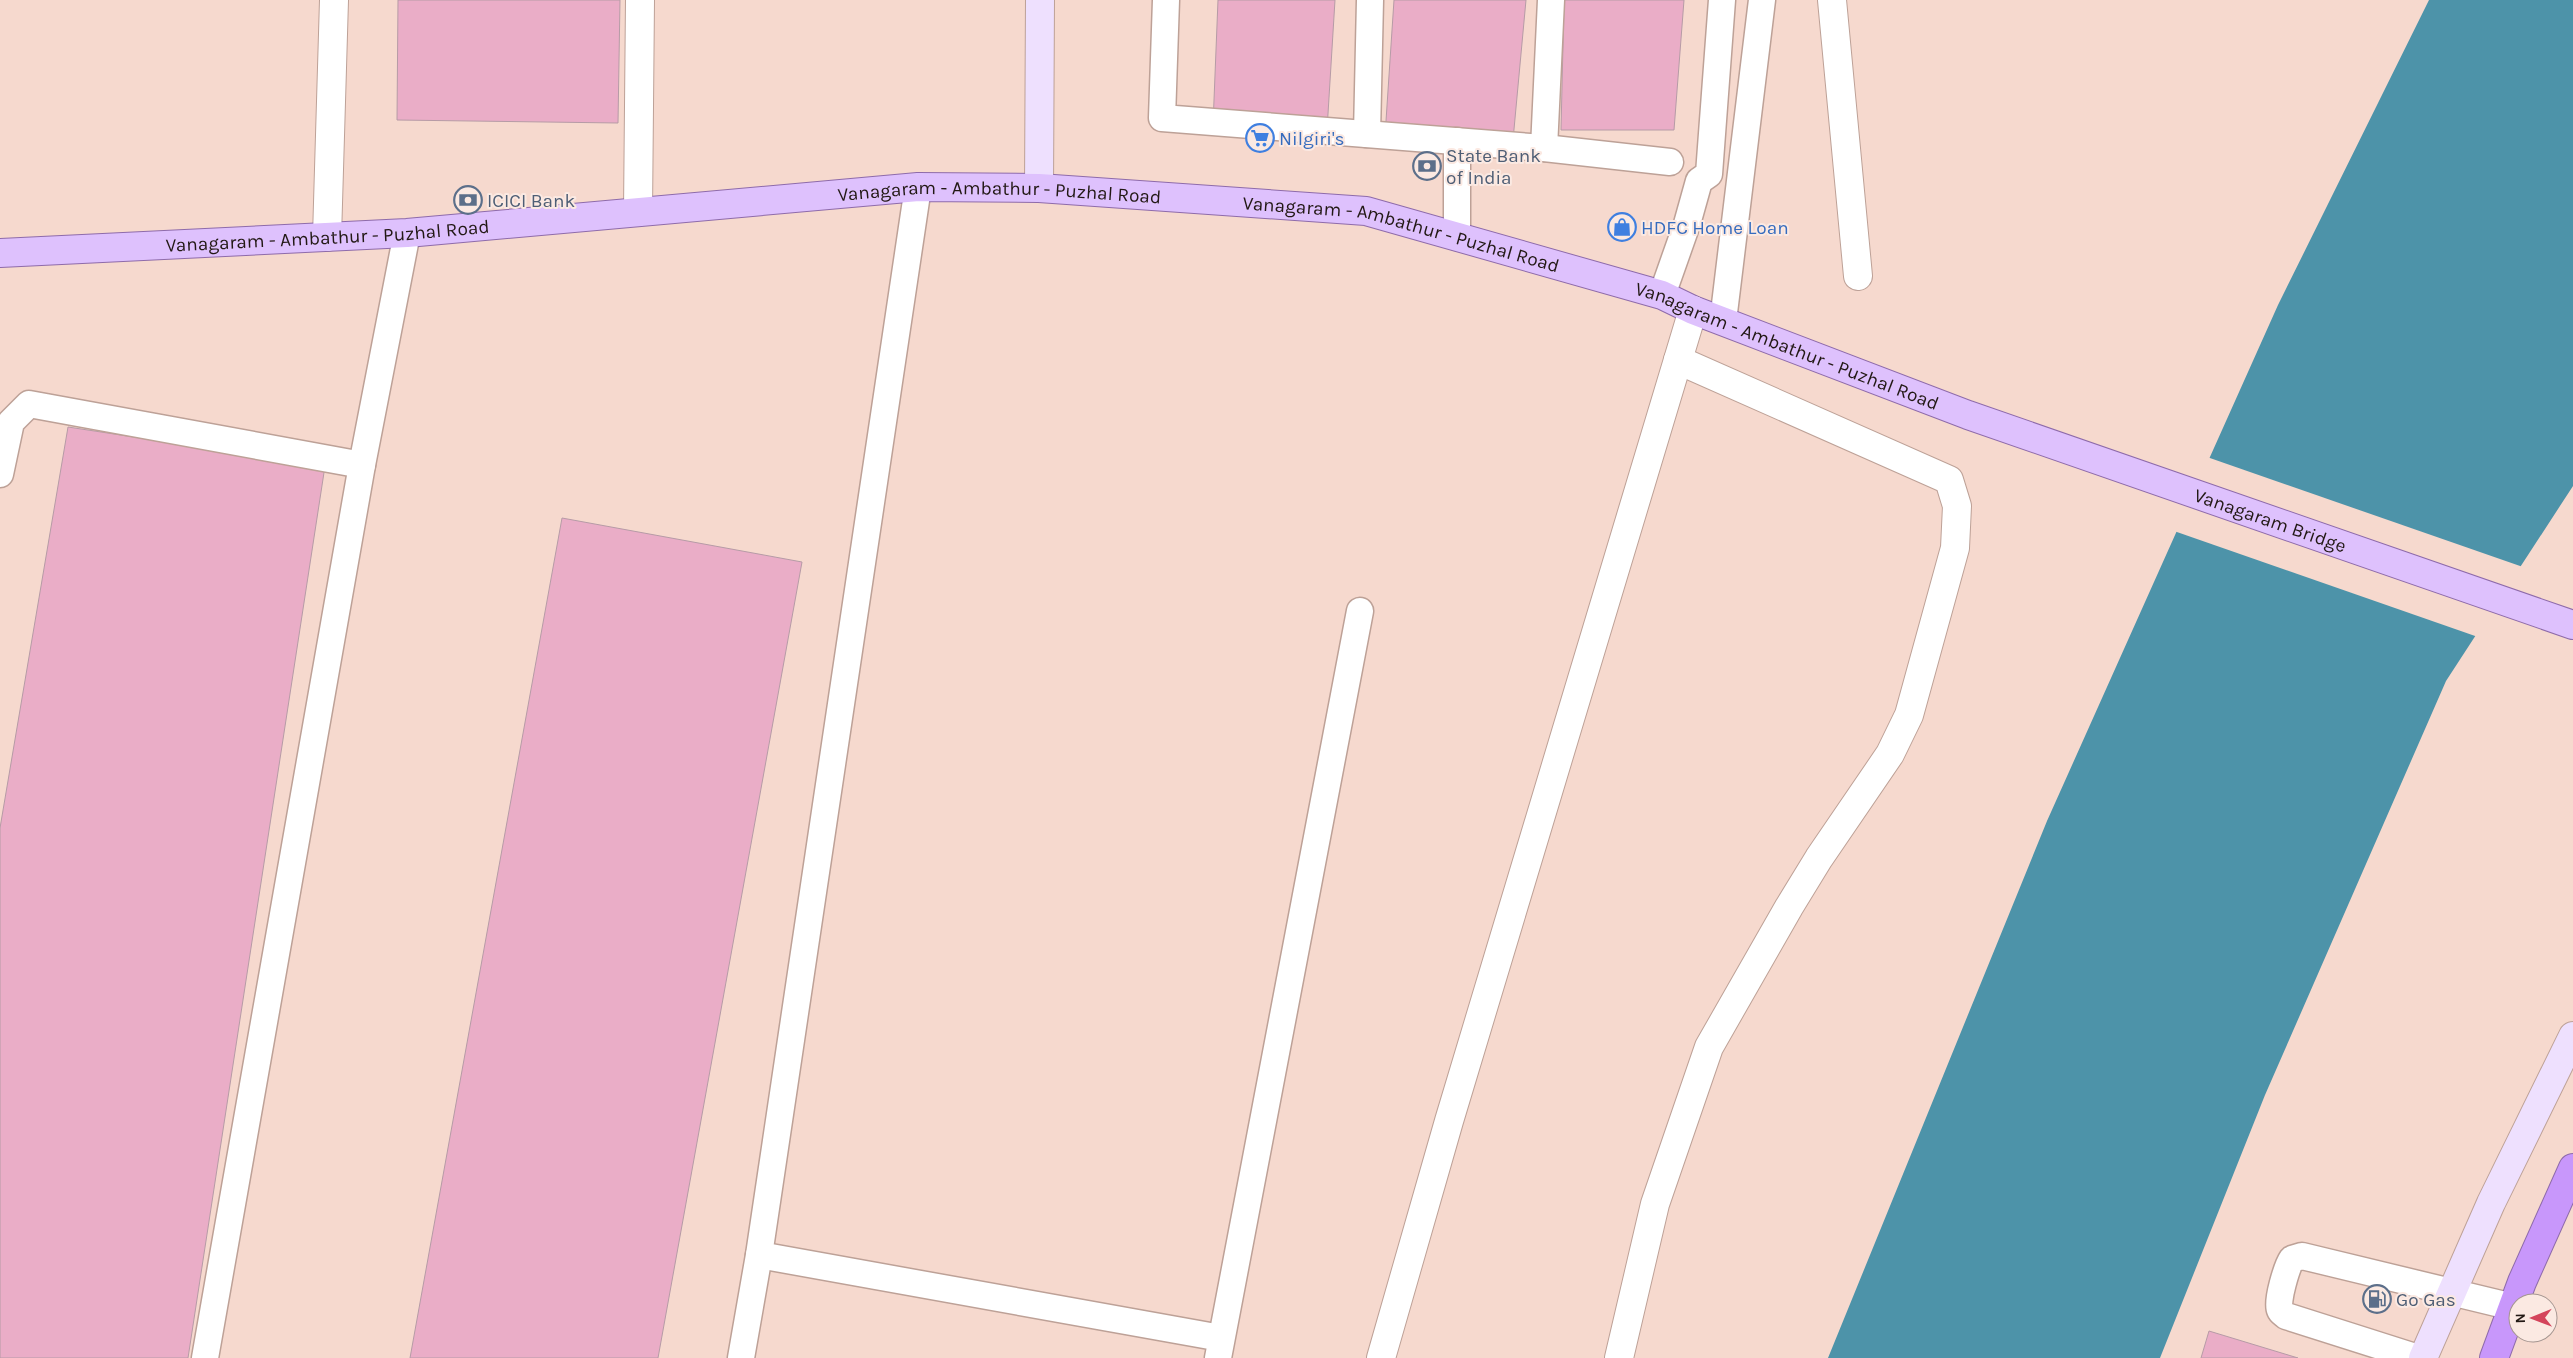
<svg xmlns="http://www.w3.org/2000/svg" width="2573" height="1358" font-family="Karla,sans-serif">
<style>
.water{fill:#4d93a9}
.pier{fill:#f6d9ce}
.building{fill:#eaadc7;stroke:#b69ba6}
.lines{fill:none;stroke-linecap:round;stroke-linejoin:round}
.lane-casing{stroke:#bda197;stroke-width:29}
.street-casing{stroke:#bda197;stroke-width:30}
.secondary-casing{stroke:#bda197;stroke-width:30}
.primary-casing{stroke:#8e6baa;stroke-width:30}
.highway-casing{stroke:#8e6baa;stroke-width:30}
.lane{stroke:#fff;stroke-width:26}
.street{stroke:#fff;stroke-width:28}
.secondary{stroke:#eee0fe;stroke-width:28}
.primary{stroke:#dec1fd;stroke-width:28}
.highway{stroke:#c897fb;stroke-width:28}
.labels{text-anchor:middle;stroke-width:4;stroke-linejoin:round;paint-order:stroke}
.shop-label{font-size:19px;fill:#366cbe;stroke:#fbe9e2;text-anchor:start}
.service-label{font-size:19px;fill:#4e5e75;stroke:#fbe9e2;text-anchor:start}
.street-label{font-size:19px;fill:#221814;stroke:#fbe9e2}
</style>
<rect width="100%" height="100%" fill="#f6d9ce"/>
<polygon class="water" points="2429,0 2573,0 2573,486 2446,681 2265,1095 2160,1358 1828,1358 2047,821 2278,305"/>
<polygon class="pier" points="2207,457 2523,567 2478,637 2174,531"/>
<g class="building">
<polygon points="398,0 620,0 618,123 397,120"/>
<polygon points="1218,0 1335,0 1327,130 1213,125"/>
<polygon points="1394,0 1526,0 1513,140 1385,136"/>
<polygon points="1564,0 1684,0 1674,130 1561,130"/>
<polygon points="68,427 325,466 188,1358 0,1358 0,828"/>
<polygon points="562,518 802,562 658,1358 410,1358"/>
<polygon points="2209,1331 2298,1358 2201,1358"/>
</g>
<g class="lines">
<defs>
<g id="lane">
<polyline points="1166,0 1162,118 1544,148 1670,162"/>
<polyline points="1367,134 1370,0"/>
<polyline points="1457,141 1457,237"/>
<polyline points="1544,148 1551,0"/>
<polyline points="1662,295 1687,224 1699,181 1709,174 1722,0"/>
<polyline points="1723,321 1762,0"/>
<polyline points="362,465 407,233"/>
<polyline points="0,474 11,422 29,404 362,465 205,1358"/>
<polyline points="759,1255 1221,1338"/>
<polyline points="741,1358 759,1255 918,187"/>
<polyline points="1218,1358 1360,611"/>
<path d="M2418,1358L2286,1316C2284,1314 2281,1313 2280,1310C2276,1302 2287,1266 2292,1259L2302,1256L2513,1307"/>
</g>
<g id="street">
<polyline points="1832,0 1858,276"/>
<polyline points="638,212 640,0"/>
<polyline points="327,237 334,0"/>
<polyline points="1381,1358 1449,1121 1693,310"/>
<polyline points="1619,1358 1655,1204 1709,1047 1789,907 1819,858 1890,754 1909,715 1955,548 1957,506 1949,480 1678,360"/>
</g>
<g id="secondary">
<polyline points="1039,188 1040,0"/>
<polyline points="2423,1358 2491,1203 2573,1036"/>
</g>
<g id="primary">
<path id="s1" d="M0,253L407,233L918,187L1039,188L1366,211L1662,295L1693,310L1968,415L2573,625"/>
</g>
<polyline id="highway" points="2494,1358 2522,1282 2573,1168"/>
</defs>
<use href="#lane" class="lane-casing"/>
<use href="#street" class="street-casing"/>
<use href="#secondary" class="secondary-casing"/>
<use href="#primary" class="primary-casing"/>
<use href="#highway" class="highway-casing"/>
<use href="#lane" class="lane"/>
<use href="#street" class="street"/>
<use href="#secondary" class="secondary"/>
<use href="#primary" class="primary"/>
<use href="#highway" class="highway"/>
</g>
<defs>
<symbol id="supermarket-ring" viewBox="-11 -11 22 22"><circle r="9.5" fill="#fbe9e2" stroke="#3f7fe0" stroke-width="1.5"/><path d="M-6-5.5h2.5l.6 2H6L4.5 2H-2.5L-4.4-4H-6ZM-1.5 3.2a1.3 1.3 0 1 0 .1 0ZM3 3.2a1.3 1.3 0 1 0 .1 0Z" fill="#3f7fe0"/></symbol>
<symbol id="bank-ring" viewBox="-11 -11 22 22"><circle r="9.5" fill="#fbe9e2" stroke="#5c6f8a" stroke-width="1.5"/><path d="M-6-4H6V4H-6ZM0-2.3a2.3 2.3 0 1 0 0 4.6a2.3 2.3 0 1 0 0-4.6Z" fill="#5c6f8a"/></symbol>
<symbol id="shop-ring" viewBox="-11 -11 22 22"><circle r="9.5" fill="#fbe9e2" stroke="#3f7fe0" stroke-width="1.5"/><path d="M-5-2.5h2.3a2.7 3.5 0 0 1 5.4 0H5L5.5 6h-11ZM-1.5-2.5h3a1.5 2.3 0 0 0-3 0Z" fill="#3f7fe0"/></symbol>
<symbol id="fuel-ring" viewBox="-11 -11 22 22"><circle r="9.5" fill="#fbe9e2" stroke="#5c6f8a" stroke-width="1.5"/><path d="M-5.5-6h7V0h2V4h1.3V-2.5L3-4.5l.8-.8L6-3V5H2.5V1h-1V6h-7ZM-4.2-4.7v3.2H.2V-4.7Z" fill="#5c6f8a"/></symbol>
</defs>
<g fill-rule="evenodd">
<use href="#supermarket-ring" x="1244" y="122" width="32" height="32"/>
<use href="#bank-ring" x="1411" y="150" width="32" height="32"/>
<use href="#bank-ring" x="452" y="184" width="32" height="32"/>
<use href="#shop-ring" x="1606" y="211" width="32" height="32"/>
<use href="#fuel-ring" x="2361" y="1283" width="32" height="32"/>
</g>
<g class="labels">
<g class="shop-label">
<text x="1279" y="145">Nilgiri's</text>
<text x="1641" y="234">HDFC Home Loan</text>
</g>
<g class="service-label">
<text x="1446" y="162">State Bank<tspan x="1446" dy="22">of India</tspan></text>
<text x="487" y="207">ICICI Bank</text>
<text x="2396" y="1306">Go Gas</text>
</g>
<g class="street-label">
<text dy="7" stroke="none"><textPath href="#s1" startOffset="1002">Vanagaram - Ambathur - Puzhal Road</textPath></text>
<text dy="7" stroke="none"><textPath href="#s1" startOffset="328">Vanagaram - Ambathur - Puzhal Road</textPath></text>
<text dy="7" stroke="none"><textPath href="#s1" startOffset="1408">Vanagaram - Ambathur - Puzhal Road</textPath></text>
<text dy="7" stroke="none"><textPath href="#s1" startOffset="1812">Vanagaram - Ambathur - Puzhal Road</textPath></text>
<text dy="7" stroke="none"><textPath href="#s1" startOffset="2326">Vanagaram Bridge</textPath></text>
</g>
</g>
<g transform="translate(2533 1318) rotate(269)"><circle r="24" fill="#fbe9e2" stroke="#a49590"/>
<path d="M0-4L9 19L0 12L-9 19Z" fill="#d4445b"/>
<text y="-8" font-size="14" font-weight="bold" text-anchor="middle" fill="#221814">N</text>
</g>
</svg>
